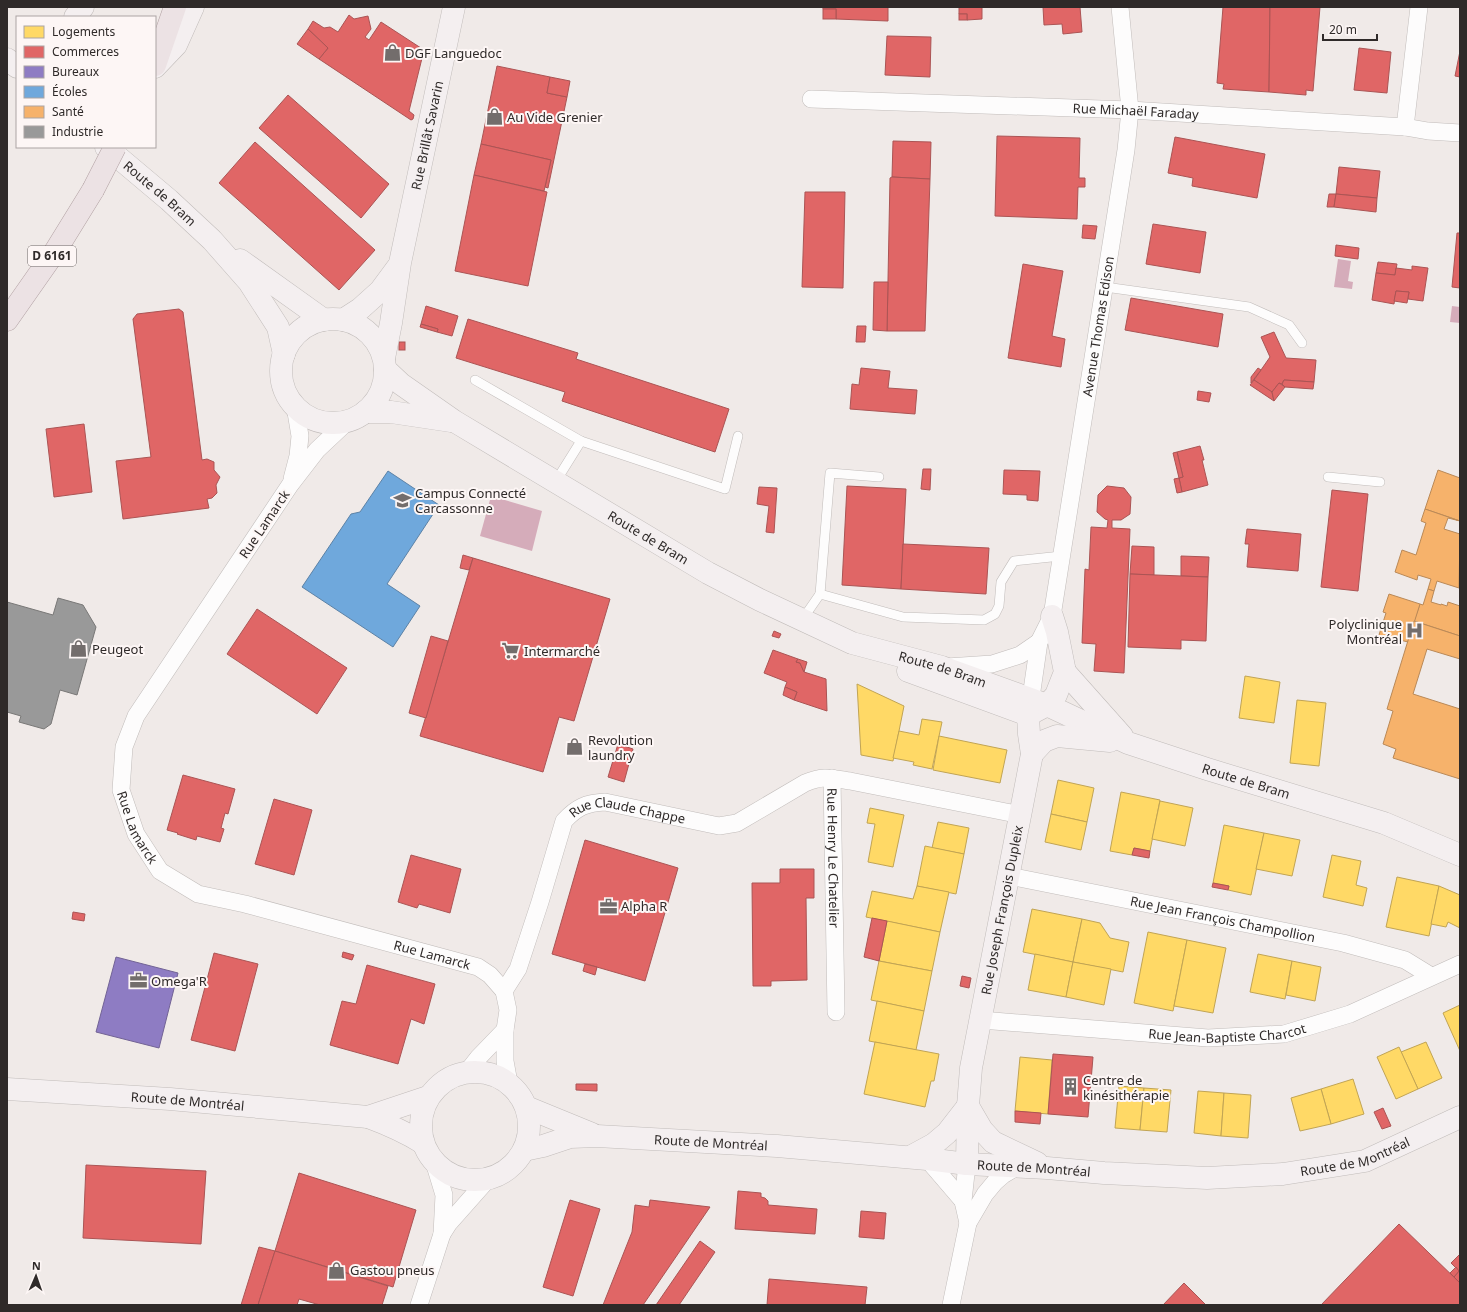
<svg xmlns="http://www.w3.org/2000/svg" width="1467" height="1312" font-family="'Noto Sans',sans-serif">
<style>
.water{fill:#d5acba}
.homes{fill:#ffd966;stroke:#c1a454}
.shops{fill:#e06666;stroke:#ab5454}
.offices{fill:#8e7cc3;stroke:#726395}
.schools{fill:#6fa8dc;stroke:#5c82a6}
.health{fill:#f6b26b;stroke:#ba8957}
.industry{fill:#999;stroke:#797877}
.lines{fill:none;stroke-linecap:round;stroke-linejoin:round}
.service-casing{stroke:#c1bcba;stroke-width:10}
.minor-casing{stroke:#c1bcba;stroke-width:18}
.secondary-casing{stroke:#c1bcba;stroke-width:23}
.primary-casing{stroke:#b1a0a2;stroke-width:23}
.service{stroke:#fdfcfc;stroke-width:9}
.minor{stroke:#fdfcfc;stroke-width:17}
.secondary{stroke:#f4eff0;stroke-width:22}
.primary{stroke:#ece2e4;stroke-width:22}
.primary-bridge-casing{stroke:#b1a0a2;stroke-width:23;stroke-linecap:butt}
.primary-bridge{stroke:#ece2e4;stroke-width:22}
.labels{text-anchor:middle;stroke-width:4;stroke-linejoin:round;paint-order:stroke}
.shield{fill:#fdf6f5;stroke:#6d6766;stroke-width:1}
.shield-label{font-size:12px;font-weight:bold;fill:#2f2a29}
.poi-label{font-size:13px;fill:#2f2a29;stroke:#fdf6f5;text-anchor:start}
.street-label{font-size:13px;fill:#2f2a29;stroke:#fdf6f5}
</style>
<rect width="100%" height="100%" fill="#f0eae8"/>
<g class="water">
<polygon points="1338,259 1351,261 1348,281 1353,282 1352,289 1334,287"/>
<polygon points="1452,306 1460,307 1460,323 1450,322"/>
<polygon points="491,496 542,511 532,551 480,536"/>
</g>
<g class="homes">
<polygon points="1245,676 1280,682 1274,723 1239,718"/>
<polygon points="857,684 904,706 893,761 861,755"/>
<polygon points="1297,700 1326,703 1319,766 1290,763"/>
<polygon points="922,719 942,722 932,769 913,765 914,762 893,758 899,731 919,735"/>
<polygon points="939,736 1007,750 1000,783 933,770"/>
<polygon points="1058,780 1094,788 1087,822 1051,814"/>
<polygon points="1121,792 1160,800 1150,851 1134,848 1132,855 1110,851"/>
<polygon points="1160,801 1193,808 1185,846 1152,839"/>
<polygon points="870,808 904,815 893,867 868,862 875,824 867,823"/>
<polygon points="1051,814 1087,822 1081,850 1045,842"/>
<polygon points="938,822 969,828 964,854 932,848"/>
<polygon points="1224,825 1264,833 1251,895 1228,890 1229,886 1213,883"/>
<polygon points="1264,833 1300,840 1292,876 1256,869"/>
<polygon points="925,846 964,854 956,894 917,886"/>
<polygon points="1332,855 1361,861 1356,885 1367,888 1363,906 1323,897"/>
<polygon points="1397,877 1439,886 1429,936 1386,927"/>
<polygon points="917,886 949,892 940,932 866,917 872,891 913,899"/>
<polygon points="1439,886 1460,895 1460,928 1448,922 1446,927 1431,924"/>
<polygon points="1032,909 1082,919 1073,962 1023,952"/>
<polygon points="1082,919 1100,923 1110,938 1129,942 1123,972 1073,962"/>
<polygon points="887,921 940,932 932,971 879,961"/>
<polygon points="1148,932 1187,940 1173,1011 1134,1003"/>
<polygon points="1187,940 1226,948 1213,1013 1174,1006"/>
<polygon points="1035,954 1073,962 1066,997 1028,990"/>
<polygon points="1258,954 1292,961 1285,999 1250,992"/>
<polygon points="879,961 932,971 924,1011 871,1000"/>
<polygon points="1292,961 1321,967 1315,1001 1286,995"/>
<polygon points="1073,962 1111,969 1104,1005 1066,997"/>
<polygon points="877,1001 924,1011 916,1050 869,1041"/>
<polygon points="1460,1005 1460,1051 1443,1013"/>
<polygon points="875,1042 939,1054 934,1081 931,1081 925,1107 864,1094"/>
<polygon points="1426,1042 1442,1078 1418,1089 1401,1052"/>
<polygon points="1399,1047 1418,1089 1396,1099 1377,1057"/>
<polygon points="1020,1057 1052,1060 1048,1114 1015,1111"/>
<polygon points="1353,1079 1364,1114 1331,1124 1321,1089"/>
<polygon points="1119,1086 1144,1088 1140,1130 1115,1128"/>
<polygon points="1144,1088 1171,1090 1167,1132 1140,1130"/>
<polygon points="1321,1089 1331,1124 1300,1131 1291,1098"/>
<polygon points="1198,1091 1224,1093 1221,1136 1194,1133"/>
<polygon points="1224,1093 1251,1095 1248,1138 1221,1136"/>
</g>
<g class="shops">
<polygon points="823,7 888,7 888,21 836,19 836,9 823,9"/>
<polygon points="959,7 982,7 982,19 967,20 967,14 959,14"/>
<polygon points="1043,7 1080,7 1082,32 1063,34 1062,24 1044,25"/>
<polygon points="1223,7 1270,7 1269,92 1223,89 1224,84 1217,83"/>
<polygon points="1270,7 1320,7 1313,91 1306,90 1306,95 1269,92"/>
<rect x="823" y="9" width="13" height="10"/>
<rect x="959" y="14" width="8" height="6"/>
<polygon points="349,15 354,19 368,16 371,29 365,37 369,40 381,22 424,50 409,111 414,115 413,119 411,120 319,59 328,48 308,29 313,21 324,28 330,27 338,32"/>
<polygon points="308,29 328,48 319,59 297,44"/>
<polygon points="887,36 931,37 930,77 885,75"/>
<polygon points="1359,48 1391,52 1387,93 1354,90"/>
<polygon points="1460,51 1460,77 1455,76"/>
<polygon points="497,66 550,77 547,93 567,97 548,188 545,187 551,160 481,144"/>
<polygon points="550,77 570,81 567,97 547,93"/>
<polygon points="288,95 389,184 361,218 259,128"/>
<polygon points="997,136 1080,138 1079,178 1085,178 1085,187 1078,187 1077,219 995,216"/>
<polygon points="1175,137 1265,154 1257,198 1192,186 1193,178 1168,173"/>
<polygon points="893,141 931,142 930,179 892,177"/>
<polygon points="255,142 375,250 339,290 219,183"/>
<polygon points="481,144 551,160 544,191 474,175"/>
<polygon points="1339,167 1380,171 1377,198 1336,194"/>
<polygon points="474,175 547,192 528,286 455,271"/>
<polygon points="892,177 930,179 925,331 887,331 890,178"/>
<polygon points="805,192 845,192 843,288 802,287"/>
<polygon points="1329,194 1336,194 1334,207 1327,207"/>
<polygon points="1336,194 1377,198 1376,212 1334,207"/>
<polygon points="1153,224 1206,232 1200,273 1146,264"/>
<polygon points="1083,225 1097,226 1095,239 1082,238"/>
<polygon points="1457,233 1460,233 1460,288 1452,287"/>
<polygon points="1336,245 1359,248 1358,259 1335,256"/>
<polygon points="1378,262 1397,264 1395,275 1376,273"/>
<polygon points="1023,264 1063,271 1052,336 1065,339 1061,367 1008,358"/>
<polygon points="1412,266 1428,268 1423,301 1408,299 1409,292 1396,291 1394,304 1372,300 1376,273 1395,275 1396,268 1412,270"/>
<polygon points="874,282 888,282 887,331 873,330"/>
<polygon points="1396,291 1409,292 1407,303 1394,301"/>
<polygon points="1131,298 1223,314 1218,347 1125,330"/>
<polygon points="426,306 458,316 452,336 437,332 438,329 421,324"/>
<polygon points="179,309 183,312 202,460 207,459 214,462 214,470 220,477 216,485 217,493 212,498 207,499 209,508 123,519 116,461 151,457 133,319 137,314"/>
<polygon points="468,319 578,353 576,359 729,409 715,452 562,401 565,392 456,358"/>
<polygon points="421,324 438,329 437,332 420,327"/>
<polygon points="857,326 866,326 865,342 856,342"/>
<polygon points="1274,332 1286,358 1316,360 1314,382 1284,380 1282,384 1279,383 1272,392 1254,380 1270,357 1261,337"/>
<rect x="399" y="342" width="6" height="8"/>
<polygon points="861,368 890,371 888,388 917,390 915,414 850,409 852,384 859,385"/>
<polygon points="1258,368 1261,370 1251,383 1251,377"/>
<polygon points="1254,380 1272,392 1274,401 1250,385"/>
<polygon points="1284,380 1314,382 1313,389 1285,387 1282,384"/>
<polygon points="1279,383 1285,387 1274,401 1272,392"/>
<polygon points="1198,391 1211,393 1209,402 1197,400"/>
<polygon points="84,424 92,492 54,497 46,429"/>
<polygon points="1200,446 1204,460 1202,460 1208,485 1182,492 1179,478 1183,477 1177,452"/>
<polygon points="1177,452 1183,477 1179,478 1173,453"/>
<polygon points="923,469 931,469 930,490 921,489"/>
<polygon points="1004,470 1040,471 1038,501 1027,500 1027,495 1003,494"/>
<polygon points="1179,478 1182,492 1177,493 1174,479"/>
<polygon points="847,486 906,489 901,589 842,585"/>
<polygon points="1107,486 1124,488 1131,497 1130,514 1121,520 1112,520 1112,528 1130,529 1124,673 1094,671 1096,644 1082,643 1085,569 1089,570 1091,527 1107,528 1108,520 1105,519 1097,512 1098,495"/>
<polygon points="759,487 777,488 774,533 766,532 769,506 757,504"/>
<polygon points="1332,490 1368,494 1358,591 1321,587"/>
<polygon points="1247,529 1301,534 1298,571 1247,567 1249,544 1245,544"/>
<polygon points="903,544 989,548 986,594 901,589"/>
<polygon points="1132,546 1154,547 1154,575 1130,574"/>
<polygon points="463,555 473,558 469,570 460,568"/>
<polygon points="1181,556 1209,557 1208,577 1181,576"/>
<polygon points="473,558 610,599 574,721 559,717 543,772 420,736"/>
<polygon points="1130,574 1208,577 1206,641 1181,640 1181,649 1128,647"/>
<polygon points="257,609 347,668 317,714 227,654"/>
<polygon points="774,631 781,634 779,638 772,636"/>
<polygon points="431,636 448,641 426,718 409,713"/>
<polygon points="773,650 798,659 796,662 800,663 804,672 826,679 827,711 794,700 797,692 785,687 787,682 764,673"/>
<polygon points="798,659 807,662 804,672 800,663 796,662"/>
<polygon points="785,687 797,692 794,700 783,695"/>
<polygon points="618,744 633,749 624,782 608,777"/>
<polygon points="183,775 235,789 228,814 225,813 221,828 224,829 220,842 197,836 196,840 177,834 178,833 167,830"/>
<polygon points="274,799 312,810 294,875 255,864"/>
<polygon points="585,840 678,868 645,981 552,954"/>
<polygon points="1134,848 1150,851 1149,858 1132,855"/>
<polygon points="411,855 461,869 450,913 419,904 417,908 398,902"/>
<polygon points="780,869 814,869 814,898 806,898 807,980 771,981 771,986 753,986 752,883 780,883"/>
<polygon points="1213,883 1229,886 1228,890 1212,887"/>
<polygon points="73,912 85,914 84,921 72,919"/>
<polygon points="872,918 887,921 879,961 864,957"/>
<polygon points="343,952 354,955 352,960 342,957"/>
<polygon points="214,953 258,964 235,1051 191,1040"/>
<polygon points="585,964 597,967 595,975 583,971"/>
<polygon points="367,965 435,984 424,1024 411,1019 398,1064 330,1045 342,1001 356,1004"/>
<polygon points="962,976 971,978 969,988 960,986"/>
<polygon points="1053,1054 1093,1057 1088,1117 1048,1114"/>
<polygon points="576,1084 597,1084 597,1091 576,1090"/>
<polygon points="1383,1108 1391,1126 1382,1129 1374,1112"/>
<polygon points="1015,1111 1041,1113 1040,1124 1015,1122"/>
<polygon points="86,1165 206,1171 201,1244 83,1238"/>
<polygon points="299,1173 416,1210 393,1287 275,1251"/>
<polygon points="738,1191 761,1193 761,1197 765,1198 768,1201 768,1205 817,1209 815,1234 735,1229"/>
<polygon points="570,1200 600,1209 573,1296 543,1287"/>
<polygon points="650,1200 710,1207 643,1305 603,1305 632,1232 635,1205 649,1207"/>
<polygon points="861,1211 886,1213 884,1239 859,1237"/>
<polygon points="1399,1224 1460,1283 1460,1305 1321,1305"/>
<polygon points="700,1241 715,1252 679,1305 656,1305"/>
<polygon points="259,1247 275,1251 258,1305 241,1305"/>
<polygon points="275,1251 388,1286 382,1305 320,1305 299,1299 297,1305 258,1305"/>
<polygon points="1460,1254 1460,1283 1454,1277 1459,1271 1451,1263"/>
<polygon points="1456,1267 1459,1271 1454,1277 1450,1273"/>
<polygon points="769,1279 867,1287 865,1305 767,1305"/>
<polygon points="1184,1283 1206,1305 1163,1305"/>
</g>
<polygon class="offices" points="116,957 178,973 159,1048 96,1032"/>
<polygon class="schools" points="388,471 439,505 387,584 420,606 393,647 302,587 351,514 360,512"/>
<g class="health">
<polygon points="1438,470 1460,478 1460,521 1425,509"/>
<polygon points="1425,509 1460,521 1448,518 1444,529 1460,534 1459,588 1437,581 1434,591 1428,589 1431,579 1418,575 1417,580 1395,572 1402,550 1416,555 1426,523 1421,521"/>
<polygon points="1428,589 1434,591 1431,602 1441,605 1441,604 1447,606 1448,602 1460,606 1460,636 1414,621 1420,604 1423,605"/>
<polygon points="1389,594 1420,604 1408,642 1400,640 1398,644 1378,638 1386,613 1383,612"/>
<polygon points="1414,621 1460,636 1460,659 1427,649 1413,694 1460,709 1460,779 1393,758 1396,749 1383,744 1393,711 1387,709"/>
</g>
<polygon class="industry" points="58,598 83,605 96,627 77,695 60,690 51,724 44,729 19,722 21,716 7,712 7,602 53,615"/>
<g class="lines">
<defs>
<g id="service">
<polyline points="1105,287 1249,307 1289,325 1302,343"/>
<polyline points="475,380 581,441 556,481"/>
<polyline points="581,441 725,489 738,436"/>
<polyline points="1328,477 1380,482"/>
<polyline points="820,594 830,473 879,477"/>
<polyline points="802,620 820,594 903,617 984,620 995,614 999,606 1001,582 1014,561 1061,556"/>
</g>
<g id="minor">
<path id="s1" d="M811,99L1130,110L1405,127L1428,131L1460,133"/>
<polyline points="1405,127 1419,7"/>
<path id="s2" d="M349,420L317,450L290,485L136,716L124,747L121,790L136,834L160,871L198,894L245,904L478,967L490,975L504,991"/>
<polyline points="292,479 298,456 300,436 295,406"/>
<polyline points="947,667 992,664 1020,655 1039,642"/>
<path id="s3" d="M1029,711L1039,642L1052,616L1126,150L1130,110L1120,7"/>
<path id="s4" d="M832,778L836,1012"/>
<path id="s5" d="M1009,876L1343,943L1405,960L1431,976"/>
<path id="s6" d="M981,1020L1208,1038L1284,1034L1350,1014L1460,964"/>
<polyline points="467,1072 478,1058 505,1030"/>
<path id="s7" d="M509,1083L505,1061V1030L508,1010L504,991L518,969L540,902L564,821C577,807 586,803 605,802L719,826L737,823L805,783C823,775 831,778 850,781L1021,815"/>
<polyline points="927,1159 963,1201"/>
<polyline points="434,1162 444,1195 442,1234"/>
<polyline points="967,1164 963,1201 968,1223"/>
<polyline points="419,1305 442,1234 449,1223 488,1179"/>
<polyline points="951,1305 968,1223 985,1194 995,1182 1003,1175 1018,1166"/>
</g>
<g id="secondary">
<polyline points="75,17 83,7"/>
<polyline points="7,59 17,67"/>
<polyline points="155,67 176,45 193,7"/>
<path id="s8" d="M106,147L169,200L212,240L249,282L278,327L284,354"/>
<polyline points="240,260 324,320"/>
<circle cx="333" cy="371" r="52"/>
<polyline points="343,320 360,309 380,291 397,268"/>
<path id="s9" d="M384,358L391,323L400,263L454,7"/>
<path id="s10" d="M385,369L401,384L454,421L708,573L760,600L852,643L942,667L1047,705L1128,743L1207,769L1384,823L1460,855"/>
<polyline points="365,412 391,412 451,421"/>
<polyline points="908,671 1028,715 1047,705 1056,695 1065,672 1057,632 1052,616"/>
<polyline points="1065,672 1122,736"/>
<polyline points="1032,754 1044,741 1057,736 1110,741"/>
<circle cx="475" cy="1126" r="54"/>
<path id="s11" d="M7,1089L170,1099L368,1117C387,1124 405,1132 423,1143"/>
<polyline points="968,1106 982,1130 993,1142 1037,1163"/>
<polyline points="526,1107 592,1134"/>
<polyline points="368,1117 428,1097"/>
<path id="s12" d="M524,1150L543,1146L570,1137L597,1136L777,1146L927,1159L967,1164L1047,1168L1104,1173L1207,1178L1283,1174L1365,1161L1460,1117"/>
<polyline points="910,1157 934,1144 947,1133 968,1106"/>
<path id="s13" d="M967,1164L968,1106L971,1068L1032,754L1029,734L1028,715"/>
</g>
<g id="primary">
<polyline points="155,65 175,7"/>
<polyline points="7,320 56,250 93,190"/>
</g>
</defs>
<use href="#service" class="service-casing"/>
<use href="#minor" class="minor-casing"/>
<use href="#secondary" class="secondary-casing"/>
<use href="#primary" class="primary-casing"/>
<use href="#service" class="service"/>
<use href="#minor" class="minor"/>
<use href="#secondary" class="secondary"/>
<use href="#primary" class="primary"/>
<defs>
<polyline id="primary-bridge" points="93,190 115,147"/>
</defs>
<use href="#primary-bridge" class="primary-bridge-casing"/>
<use href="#primary-bridge" class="primary-bridge"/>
</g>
<defs>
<symbol id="shop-bare" viewBox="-9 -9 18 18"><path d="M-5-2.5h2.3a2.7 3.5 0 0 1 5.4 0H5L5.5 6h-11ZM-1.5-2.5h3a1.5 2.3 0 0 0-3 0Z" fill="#736d6c" stroke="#fdf6f5" stroke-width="2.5" paint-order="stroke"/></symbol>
<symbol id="university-bare" viewBox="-9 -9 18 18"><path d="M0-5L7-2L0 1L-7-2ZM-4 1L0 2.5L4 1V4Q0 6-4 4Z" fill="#736d6c" stroke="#fdf6f5" stroke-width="2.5" paint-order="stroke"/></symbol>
<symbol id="hospital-bare" viewBox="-9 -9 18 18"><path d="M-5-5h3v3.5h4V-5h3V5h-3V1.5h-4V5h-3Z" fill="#736d6c" stroke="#fdf6f5" stroke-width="2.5" paint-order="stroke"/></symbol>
<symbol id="supermarket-bare" viewBox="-9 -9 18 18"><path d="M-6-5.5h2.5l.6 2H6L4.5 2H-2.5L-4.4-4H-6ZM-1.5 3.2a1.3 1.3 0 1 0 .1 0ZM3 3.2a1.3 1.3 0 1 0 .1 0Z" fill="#736d6c" stroke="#fdf6f5" stroke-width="2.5" paint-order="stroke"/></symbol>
<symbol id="office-bare" viewBox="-9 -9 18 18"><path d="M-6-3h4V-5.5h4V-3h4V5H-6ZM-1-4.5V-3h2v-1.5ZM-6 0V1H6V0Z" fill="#736d6c" stroke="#fdf6f5" stroke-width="2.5" paint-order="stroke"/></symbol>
<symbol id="building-bare" viewBox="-9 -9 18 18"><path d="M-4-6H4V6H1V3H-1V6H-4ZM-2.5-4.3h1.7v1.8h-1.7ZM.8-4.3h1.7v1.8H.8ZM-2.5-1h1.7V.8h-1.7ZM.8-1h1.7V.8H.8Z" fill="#736d6c" stroke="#fdf6f5" stroke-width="2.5" paint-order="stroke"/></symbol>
</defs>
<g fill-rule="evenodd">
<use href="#shop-bare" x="380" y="40" width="25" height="25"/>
<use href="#shop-bare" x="482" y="104" width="25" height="25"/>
<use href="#university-bare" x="390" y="488" width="25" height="25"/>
<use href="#hospital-bare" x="1402" y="618" width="25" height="25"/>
<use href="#shop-bare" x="66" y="636" width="25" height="25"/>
<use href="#supermarket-bare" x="498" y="638" width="25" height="25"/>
<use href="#shop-bare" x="562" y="734" width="25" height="25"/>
<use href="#office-bare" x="596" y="894" width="25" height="25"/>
<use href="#office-bare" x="126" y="968" width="25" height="25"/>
<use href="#building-bare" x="1058" y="1074" width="25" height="25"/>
<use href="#shop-bare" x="324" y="1258" width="25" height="25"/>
</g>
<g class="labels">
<rect class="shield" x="28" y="246" width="48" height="20" rx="3"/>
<g class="shield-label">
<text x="52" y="260">D 6161</text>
</g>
<g class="poi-label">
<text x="405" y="58">DGF Languedoc</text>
<text x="507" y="122">Au Vide Grenier</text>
<text x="415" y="498">Campus Connecté<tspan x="415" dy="15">Carcassonne</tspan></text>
<text x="1402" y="629" text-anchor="end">Polyclinique<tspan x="1402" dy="15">Montréal</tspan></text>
<text x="92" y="654">Peugeot</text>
<text x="524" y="656">Intermarché</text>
<text x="588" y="745">Revolution<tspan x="588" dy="15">laundry</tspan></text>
<text x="621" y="911">Alpha R</text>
<text x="151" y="986">Omega'R</text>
<text x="1083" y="1085">Centre de<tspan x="1083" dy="15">kinésithérapie</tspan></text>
<text x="350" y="1275">Gastou pneus</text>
</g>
<g class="street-label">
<text dy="5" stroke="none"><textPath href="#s1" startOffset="325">Rue Michaël Faraday</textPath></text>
<text dy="5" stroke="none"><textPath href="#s9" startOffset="227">Rue Brillât Savarin</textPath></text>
<text dy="5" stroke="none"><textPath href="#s8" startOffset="71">Route de Bram</textPath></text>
<text dy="5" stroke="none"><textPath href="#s3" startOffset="392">Avenue Thomas Edison</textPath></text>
<text transform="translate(264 524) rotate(-56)" y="5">Rue Lamarck</text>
<text dy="5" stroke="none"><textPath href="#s10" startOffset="313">Route de Bram</textPath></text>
<text dy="5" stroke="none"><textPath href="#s10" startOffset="637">Route de Bram</textPath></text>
<text dy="5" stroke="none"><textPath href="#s10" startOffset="961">Route de Bram</textPath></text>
<text dy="5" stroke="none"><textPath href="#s7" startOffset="343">Rue Claude Chappe</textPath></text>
<text dy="5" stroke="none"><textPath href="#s2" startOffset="483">Rue Lamarck</textPath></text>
<text dy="5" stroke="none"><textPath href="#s4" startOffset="80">Rue Henry Le Chatelier</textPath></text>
<text dy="5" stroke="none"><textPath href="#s13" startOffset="257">Rue Joseph François Dupleix</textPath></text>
<text dy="5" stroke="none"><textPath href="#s5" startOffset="218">Rue Jean François Champollion</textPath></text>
<text dy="5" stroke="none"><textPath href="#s2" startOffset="819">Rue Lamarck</textPath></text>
<text dy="5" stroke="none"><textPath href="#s6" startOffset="247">Rue Jean-Baptiste Charcot</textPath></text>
<text dy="5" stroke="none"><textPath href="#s11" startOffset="181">Route de Montréal</textPath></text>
<text dy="5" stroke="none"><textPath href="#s12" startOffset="189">Route de Montréal</textPath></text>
<text dy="5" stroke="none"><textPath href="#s12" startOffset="837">Route de Montréal</textPath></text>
<text dy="5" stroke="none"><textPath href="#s12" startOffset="513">Route de Montréal</textPath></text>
</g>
</g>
<rect width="1467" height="1312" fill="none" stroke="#2f2a29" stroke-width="16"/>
<rect x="16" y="16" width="140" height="132" fill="#fdf6f5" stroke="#aba4a3"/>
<rect x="24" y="26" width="20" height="12" fill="#ffd966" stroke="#aba4a3"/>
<text x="52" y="36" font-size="12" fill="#2f2a29">Logements</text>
<rect x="24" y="46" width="20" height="12" fill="#e06666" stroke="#aba4a3"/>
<text x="52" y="56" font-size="12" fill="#2f2a29">Commerces</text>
<rect x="24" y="66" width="20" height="12" fill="#8e7cc3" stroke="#aba4a3"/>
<text x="52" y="76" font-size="12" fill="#2f2a29">Bureaux</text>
<rect x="24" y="86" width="20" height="12" fill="#6fa8dc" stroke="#aba4a3"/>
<text x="52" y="96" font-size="12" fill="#2f2a29">Écoles</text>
<rect x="24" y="106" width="20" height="12" fill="#f6b26b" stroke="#aba4a3"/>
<text x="52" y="116" font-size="12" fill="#2f2a29">Santé</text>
<rect x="24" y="126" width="20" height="12" fill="#999999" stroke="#aba4a3"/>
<text x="52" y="136" font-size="12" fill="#2f2a29">Industrie</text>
<g transform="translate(36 1276) rotate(2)" stroke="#fdf6f5" stroke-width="3" paint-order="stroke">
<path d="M0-3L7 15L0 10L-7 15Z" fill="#2f2a29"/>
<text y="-6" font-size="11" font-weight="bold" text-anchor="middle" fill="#2f2a29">N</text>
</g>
<path d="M1323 34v6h54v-6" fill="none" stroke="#2f2a29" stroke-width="2"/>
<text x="1329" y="34" font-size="12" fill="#2f2a29" stroke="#fdf6f5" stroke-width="3" paint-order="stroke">20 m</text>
</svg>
